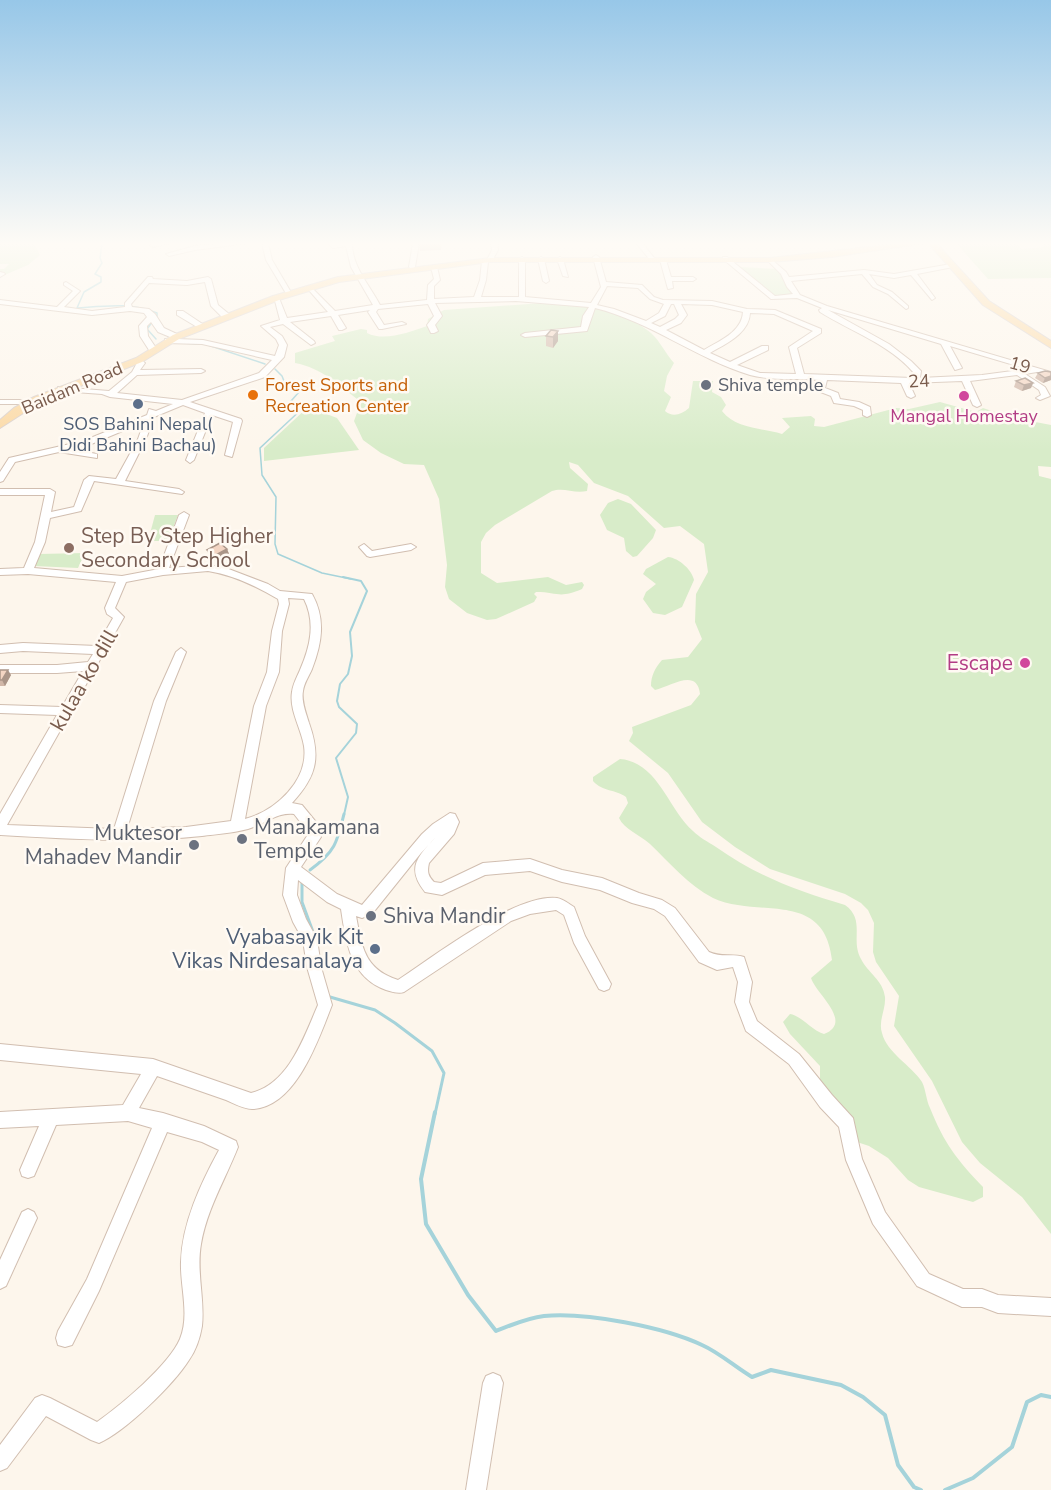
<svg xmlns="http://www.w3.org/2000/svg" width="1051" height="1490" font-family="'Nunito Sans',sans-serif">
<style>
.green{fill:#d8ecc9}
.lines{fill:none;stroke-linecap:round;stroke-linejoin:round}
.stream-far3{stroke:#a5d3da;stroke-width:1.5}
.stream-far2{stroke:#a5d3da;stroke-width:2}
.stream-far1{stroke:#a5d3da;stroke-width:3}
.stream{stroke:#a5d3da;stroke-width:4}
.minor-casing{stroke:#d1beb0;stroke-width:2}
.major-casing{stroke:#dad1cd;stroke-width:2}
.minor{fill:#fff;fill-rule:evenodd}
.major{fill:#fbd9a5;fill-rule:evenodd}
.wall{fill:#d1b7a8}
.shaded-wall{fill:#aa9588}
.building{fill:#f3d5c3;stroke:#aa9588;stroke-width:1.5}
.worship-dot{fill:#6b7280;stroke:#fffaf3;stroke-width:2}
.food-dot{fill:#e8710a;stroke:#fffaf3;stroke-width:2}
.hotel-dot{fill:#d1479c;stroke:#fffaf3;stroke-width:2}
.service-dot{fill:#5c6f8a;stroke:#fffaf3;stroke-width:2}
.education-dot{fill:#8d6e63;stroke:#fffaf3;stroke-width:2}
.labels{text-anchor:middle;stroke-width:5;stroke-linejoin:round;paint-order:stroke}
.far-street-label{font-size:18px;fill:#7a5c4d;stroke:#fffaf3}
.far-food-label{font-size:18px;fill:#c56008;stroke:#fffaf3;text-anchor:start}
.far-worship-label{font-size:18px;fill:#5b616d;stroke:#fffaf3;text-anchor:start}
.far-hotel-label{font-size:18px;fill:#b23c85;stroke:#fffaf3}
.far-service-label{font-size:18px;fill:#4e5e75;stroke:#fffaf3}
.education-label{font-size:21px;fill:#785e54;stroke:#fffaf3;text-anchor:start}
.hotel-label{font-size:21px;fill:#b23c85;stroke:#fffaf3;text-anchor:end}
.street-label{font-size:21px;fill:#7a5c4d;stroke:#fffaf3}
.worship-label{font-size:21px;fill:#5b616d;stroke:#fffaf3;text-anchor:start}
.service-label{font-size:21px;fill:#4e5e75;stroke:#fffaf3;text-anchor:end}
</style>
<rect width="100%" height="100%" fill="#fdf6ec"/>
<g class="green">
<polygon points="0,243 31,243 35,245 40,255 28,265 0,277 0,269 4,269 9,264 0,264"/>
<polygon points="956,243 1016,243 1022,249 1044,247 1041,243 1051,245 1051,278 988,279"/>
<polygon points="739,267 778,269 794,295 772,297"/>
<path d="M557,302C590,305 624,311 651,333C660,341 666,354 674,363L667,376L664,391L671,397L665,411C673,418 682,414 689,408L693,381H713L712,392L721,397L726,405L722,411C736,429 762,428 782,434L790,427L782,418L811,416L815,419L814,426L824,427L896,408L909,409L940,402L976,412L983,408L1010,417L1051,425V467L1038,466L1039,476L1051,479V1234L1022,1197L980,1163L962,1142L932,1081L894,1026L899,996L876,962L873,952L874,923L868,910L861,903L845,894L770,869L735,847L702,822L668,773L629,741L633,733L632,727L691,705L700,694C697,667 670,687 655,690L651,686C651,676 655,668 662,660L688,657L702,639L695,622L696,594L708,572L704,544L680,526L664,528L628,496L594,483L578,465L569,462L570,468L588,484L587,491C574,494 564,487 552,491L495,525L486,533L481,542V573L497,583L548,577L566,585L582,582L584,585L582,589C559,599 558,592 536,592L534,594L537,597L534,602L496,619L487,620L467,613L449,599L445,587L447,565L439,499L424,465L404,464L381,453L363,440L354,421L361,402C340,386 322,368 295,363V353L335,341L332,336L361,329L367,330V333C385,342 409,332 427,326L428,319L444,310Z"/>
<polygon points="308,407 337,418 359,450 264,461 264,448"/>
<polygon points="618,499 631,504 656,530 653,538 637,556 633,557 626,551 624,538 607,530 600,515 608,503"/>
<polygon points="155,515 178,515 168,541 148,541"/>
<polygon points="85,553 78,568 34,566 39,554"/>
<path d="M668,557C679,558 692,570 694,580L682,607L665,615L653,613L643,599L646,592L656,584L643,574L646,569Z"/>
<path d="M620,759C658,762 668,809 693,831C699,837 708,842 716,847C757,876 797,891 845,905C866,920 850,940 861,959C868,973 883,980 885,997C886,1009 878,1021 882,1033C887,1053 911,1065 922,1082C926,1090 926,1100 930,1108C944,1143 957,1160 983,1187V1197L973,1202L919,1187L908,1180L888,1158L869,1146L857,1142L820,1087V1066L790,1034L783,1022L790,1014C802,1016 811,1030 824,1034C854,1022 816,994 811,978L832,960C824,889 758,919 713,898C688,885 670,863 650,844C640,835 624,829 619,818L628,803L626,797C615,789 603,792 593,781V777Z"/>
</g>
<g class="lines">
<g class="stream-far3">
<path d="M102,243L100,258L102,263L95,274L101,277V282L84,292L77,308C105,306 131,302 157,313V317"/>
<polyline points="153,321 147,329 156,339"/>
<polyline points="181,343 199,344"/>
<polyline points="208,345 265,364"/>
<polyline points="275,369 282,376 286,386 299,392 291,401 305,406 260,448 262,475 276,497 275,544 278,554 322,573 351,579"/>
</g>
<polyline class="stream-far2" points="343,577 361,581 367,591 350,632 352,656 348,674 340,684 337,701 339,707 357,724 356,733 336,758 348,797 344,815"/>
<g class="stream-far1">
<path d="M310,870C335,852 337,843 344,814"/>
<polyline points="302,883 302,902 316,940"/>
<polyline points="330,997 375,1010 395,1023 432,1051 444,1073 435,1114"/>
</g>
<g class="stream">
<path d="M435,1112L421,1179L426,1224L468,1295L496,1331C511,1325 527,1318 544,1316C586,1312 664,1327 702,1345C720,1353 735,1367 752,1377L771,1370L841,1385L863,1397L885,1415L898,1465L914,1487L921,1490"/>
<polyline points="945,1490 973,1478 1012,1447 1027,1402 1041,1395 1051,1397"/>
</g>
<defs>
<g id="minor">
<polygon points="155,243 170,243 153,247 150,245"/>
<polygon points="227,243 248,243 195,250 169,256 166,254 195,246"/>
<polygon points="262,243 268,243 272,260 292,294 291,295 287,295 266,260"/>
<path d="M328,243H352C352,267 369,284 380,305L427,300L428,285L434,279L431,267L434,265L437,267L440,280L434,286V299L474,297L480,280L482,261L487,260L492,250L491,243H497L498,250L492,261L488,262L486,280L481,297H519V259L522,257L525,259V297L591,303L601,287L593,257L596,255L599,257L606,282L642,285L654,297L663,300L712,301L747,309L775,310L821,329V333L797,348L804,374L912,378L914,373C889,344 852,332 820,312L819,310L822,308L797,298L771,299L723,259V257H727L775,296L793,294L787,287L781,274L767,260L770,258L786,272L789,277L864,270L894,274L951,264L954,266L953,267L917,274L935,298L932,300L911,275L894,278L869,274L877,285L892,292L908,306V308L906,309L888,294L873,287L862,274L791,281L800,295L827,306L1051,372V376L1037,372L1025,374L1045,387L1050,396L1040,400L1036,398L1041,395L1039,390L1017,375L970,381L981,405L977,407L973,405L962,381L909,383L915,396L911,398L907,396L901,383L827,380L825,388L838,393L840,399L859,402L870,407L871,415L867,417L863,415V410L854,406L834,403L831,396L818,391L819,380C796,378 772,381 750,375C695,358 651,322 595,308L587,331L525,337L521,335L525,333L581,327L583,316L589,307L516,301L435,303L442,316L435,325L438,331L434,333H431L427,325L434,316L428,304L378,309L376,312L384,325L402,322L406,324L382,329H379L368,312L370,310L338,315L346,328L342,330H339L331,316L290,322L314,341L315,343L311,345L283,324L270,327L282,336L287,345L284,357L265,377L190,402L241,419L242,421L232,457L225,455L233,422L212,415L194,460L190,463L186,460L205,413L183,405L154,417L146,439L125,481L179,489L184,492L182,494L94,481L81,511L50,518L45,542L34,568L122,576L159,569L179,515L184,512L189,515L169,568L208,565L226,568L268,584L280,591L312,594C326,619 322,643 312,669C309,676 304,683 303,691C301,701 306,713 309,723C321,757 317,776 292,803L302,805L316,822L321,837L301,867L337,894L362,905L422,834L433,824L450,813L455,814L459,822L454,834L429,863C427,872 428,876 434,882L441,883L483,863L530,859L562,870L602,878L639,893L662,900L675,908L709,952C721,958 732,953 744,957L752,982L749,1002L757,1021L799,1054L832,1095L853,1118L862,1159L885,1212L929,1274L963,1289H982L998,1295L1051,1298V1316L998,1313L982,1307H962L917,1286L873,1224L846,1160L839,1127L820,1107L789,1064L746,1031L735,1002L738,982L733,967L717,970L699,962L665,916L654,909L632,903L600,890L562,882L530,871L485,875L442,895L425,892C406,868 417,857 436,837L421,853L372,914L362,918L356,916C362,947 364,969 398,980C433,957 516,893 557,898C563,899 569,904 574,907L585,936L611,984L609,989L604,991L599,989L574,943L564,915L556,910L530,914L511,921L404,992C398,994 393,992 386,990C350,977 346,942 341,909L327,902L298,880L297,895L306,919L317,939L321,967L332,1005C319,1038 296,1108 252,1109C244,1109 233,1103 226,1100C203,1092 180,1084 157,1076L139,1108L163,1113L204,1126L236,1141L238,1147C225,1180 207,1209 201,1244C196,1272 205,1299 202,1326C200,1338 196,1350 189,1360C174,1384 125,1432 99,1443L91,1440L46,1416L7,1468L0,1471V1445L35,1398L42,1395L50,1398L97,1422C121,1405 169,1365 180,1339C190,1315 180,1286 181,1262C182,1223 201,1183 219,1150L202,1142L167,1132L99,1291L72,1345L65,1347L58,1345L56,1338L58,1331L87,1279L152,1128L128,1121L56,1125L34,1176L28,1178L22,1176L20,1170L39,1126L0,1128V1112L123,1105L141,1074L0,1060V1044L153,1059L251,1093C289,1084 304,1037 318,1005L307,967L303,940L293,922L283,895L286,868L307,836L305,828L294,814C277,812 265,824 248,829C233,833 217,834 202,836C135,843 68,839 0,835V814L57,715L0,713V705L62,707L83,671L57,673H0V665H57L88,662L93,654L23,651L0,653V645L23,643L97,646L113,618L107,614L105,608L116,582L28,574L0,575V569L24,568L35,542L45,495H0V489H50L55,492L51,512L74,507L84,480L89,476L116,479L138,439L144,422L89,445L69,449L97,454V458L59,452L15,462L3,481L0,482V472L9,458L83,441L147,415L149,409L156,411L173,404L110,397L102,394L61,391H58V387L109,391L132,372L137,363L135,360L139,358L145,363L140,370L201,369L205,371L201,373L137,375L117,393L182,400L259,373L272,360L202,344L165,343V339H175L158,332L151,322L147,326L148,336L156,348L149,350L140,336L139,326L147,317L144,313L130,311L92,315L0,304V300L57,307L73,291L64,285V283L66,282L80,291L64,307L92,311L125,307V303L148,277H152L153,279L187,281L208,277L211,279L218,305L229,314V318H223L211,306L205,282L187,285L149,283L131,304L132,307L149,309L155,314L164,328L179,335L180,337L177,339L203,340L275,356L279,345L276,339L261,326L280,320L274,297L279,298L287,318L328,312L307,288L310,286L335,311L373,305L351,267L346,246L333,248ZM607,286L638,288L650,299L664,304L659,313L646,321L614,309L597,305ZM671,304H674L679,315L675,319L660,327L651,323L665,316ZM681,304L712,305L743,312C742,332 719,341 704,350L666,330L681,323L687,315ZM828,310L941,344L955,370L962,368L950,346L1027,369L982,375L920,378L921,371L911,361L889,344ZM750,313L774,314L813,331L789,347L796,374L760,373L737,365L768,350V346H762L730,362L710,353C725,344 749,334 750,313ZM208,571C233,575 256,586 278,599L279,604L272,631L267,672L254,706L231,821L186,827L127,829L166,701L186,652L181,648L176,652L154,701L114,829L7,825L124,617L115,608L126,582L163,575ZM288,598L304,599C316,623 310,647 300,670C297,677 293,684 292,692C289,710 301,728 304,746C309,780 276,811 245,819L266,706L279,672L282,631L289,604Z"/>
<polygon points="413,243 419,243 415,267 412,269 409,267"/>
<polygon points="636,243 642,243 655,259 655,261 651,261"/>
<polygon points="541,257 544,259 549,281 546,283 543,281 538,259"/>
<polygon points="560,257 563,259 568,277 563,276 557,259"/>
<polygon points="663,258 666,260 671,277 693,277 696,279 693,281 672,281 673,288 668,289 660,260"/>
<polygon points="0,272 4,273 5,274 0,277"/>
<polygon points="177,311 183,311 204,325 197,327 177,315"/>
<polygon points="0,400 23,400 27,402 23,404 0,404"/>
<polygon points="364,544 372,551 411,544 416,547 411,550 370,557 367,556 359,547"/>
<polygon points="28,1209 34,1212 37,1218 6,1286 0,1289 0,1260 22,1212"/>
<polygon points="493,1373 500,1376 503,1383 486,1490 466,1490 483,1383 486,1376"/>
</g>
<g id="major">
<polygon points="904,243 925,243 832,257 770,262 490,262 339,282 279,300 179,339 142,362 42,401 0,428 0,420 14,408 34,397 136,358 173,335 273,296 338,277 490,258 770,258"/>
<polygon points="928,243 936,243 989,301 1051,341 1051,348 983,305"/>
</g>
</defs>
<use href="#minor" class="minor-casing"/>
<use href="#major" class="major-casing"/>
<use href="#minor" class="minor"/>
<use href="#major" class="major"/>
</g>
<g class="wall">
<polygon points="419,243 442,243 441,250 420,251"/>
<polygon points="551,330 558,341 553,348 546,346 546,336"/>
<polygon points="1051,372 1051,380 1043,383 1035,378 1038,373"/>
<polygon points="1016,381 1033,383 1031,388 1022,391 1014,387"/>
<polygon points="227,549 229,554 216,561 209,556 207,550"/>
<polygon points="0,670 11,675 5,686 0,686"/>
</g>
<g class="shaded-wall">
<polygon points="558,331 558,341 553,348 553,337"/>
<polygon points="1051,376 1051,380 1043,383 1045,378"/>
<polygon points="1033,383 1031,388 1022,391 1024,385"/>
<polygon points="227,549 229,554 216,561 214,556"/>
<polygon points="8,670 11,675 5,686 2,680"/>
</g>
<g class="building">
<polygon points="551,330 558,331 553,337 546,336"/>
<polygon points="1045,371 1051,372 1051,376 1045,378 1038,373"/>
<polygon points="1025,378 1033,383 1024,385 1016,381"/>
<polygon points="220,543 227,549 214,556 207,550"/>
<polygon points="0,670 8,670 2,680 0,680"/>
</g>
<linearGradient id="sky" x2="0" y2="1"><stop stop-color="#97c7e8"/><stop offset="0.54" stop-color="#fefbf6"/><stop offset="1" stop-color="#fefbf6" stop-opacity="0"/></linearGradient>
<rect width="1051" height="451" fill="url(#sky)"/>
<g class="worship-dot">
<circle cx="706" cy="385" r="6"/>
<circle cx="242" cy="839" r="6"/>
<circle cx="194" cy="845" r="6"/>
<circle cx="371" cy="916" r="6"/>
</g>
<circle class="food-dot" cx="253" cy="395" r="6"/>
<g class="hotel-dot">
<circle cx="964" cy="396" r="6"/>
<circle cx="1025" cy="663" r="6"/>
</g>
<g class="service-dot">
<circle cx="138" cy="404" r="6"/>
<circle cx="375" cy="949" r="6"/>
</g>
<circle class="education-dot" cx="69" cy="548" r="6"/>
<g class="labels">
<g class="far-street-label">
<text transform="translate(1020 365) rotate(16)" y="6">19</text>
<text transform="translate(919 381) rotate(-3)" y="6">24</text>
<text transform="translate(72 388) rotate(-23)" y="6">Baidam Road</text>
</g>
<g class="far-food-label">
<text x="265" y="391">Forest Sports and<tspan x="265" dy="21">Recreation Center</tspan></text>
</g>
<g class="far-worship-label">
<text x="718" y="391">Shiva temple</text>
</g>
<g class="far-hotel-label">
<text x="964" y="422">Mangal Homestay</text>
</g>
<g class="far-service-label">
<text x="138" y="430">SOS Bahini Nepal(<tspan x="138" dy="21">Didi Bahini Bachau)</tspan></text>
</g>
<g class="education-label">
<text x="81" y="543">Step By Step Higher<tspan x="81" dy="24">Secondary School</tspan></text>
</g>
<g class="hotel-label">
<text x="1013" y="670">Escape</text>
</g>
<g class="street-label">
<text transform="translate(84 680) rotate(-60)" y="7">kulaa ko dill</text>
</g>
<g class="worship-label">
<text x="254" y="834">Manakamana<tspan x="254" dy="24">Temple</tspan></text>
<text x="182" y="840" text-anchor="end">Muktesor<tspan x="182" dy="24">Mahadev Mandir</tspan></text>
<text x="383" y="923">Shiva Mandir</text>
</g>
<g class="service-label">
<text x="363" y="944">Vyabasayik Kit<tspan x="363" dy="24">Vikas Nirdesanalaya</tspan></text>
</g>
</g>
</svg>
